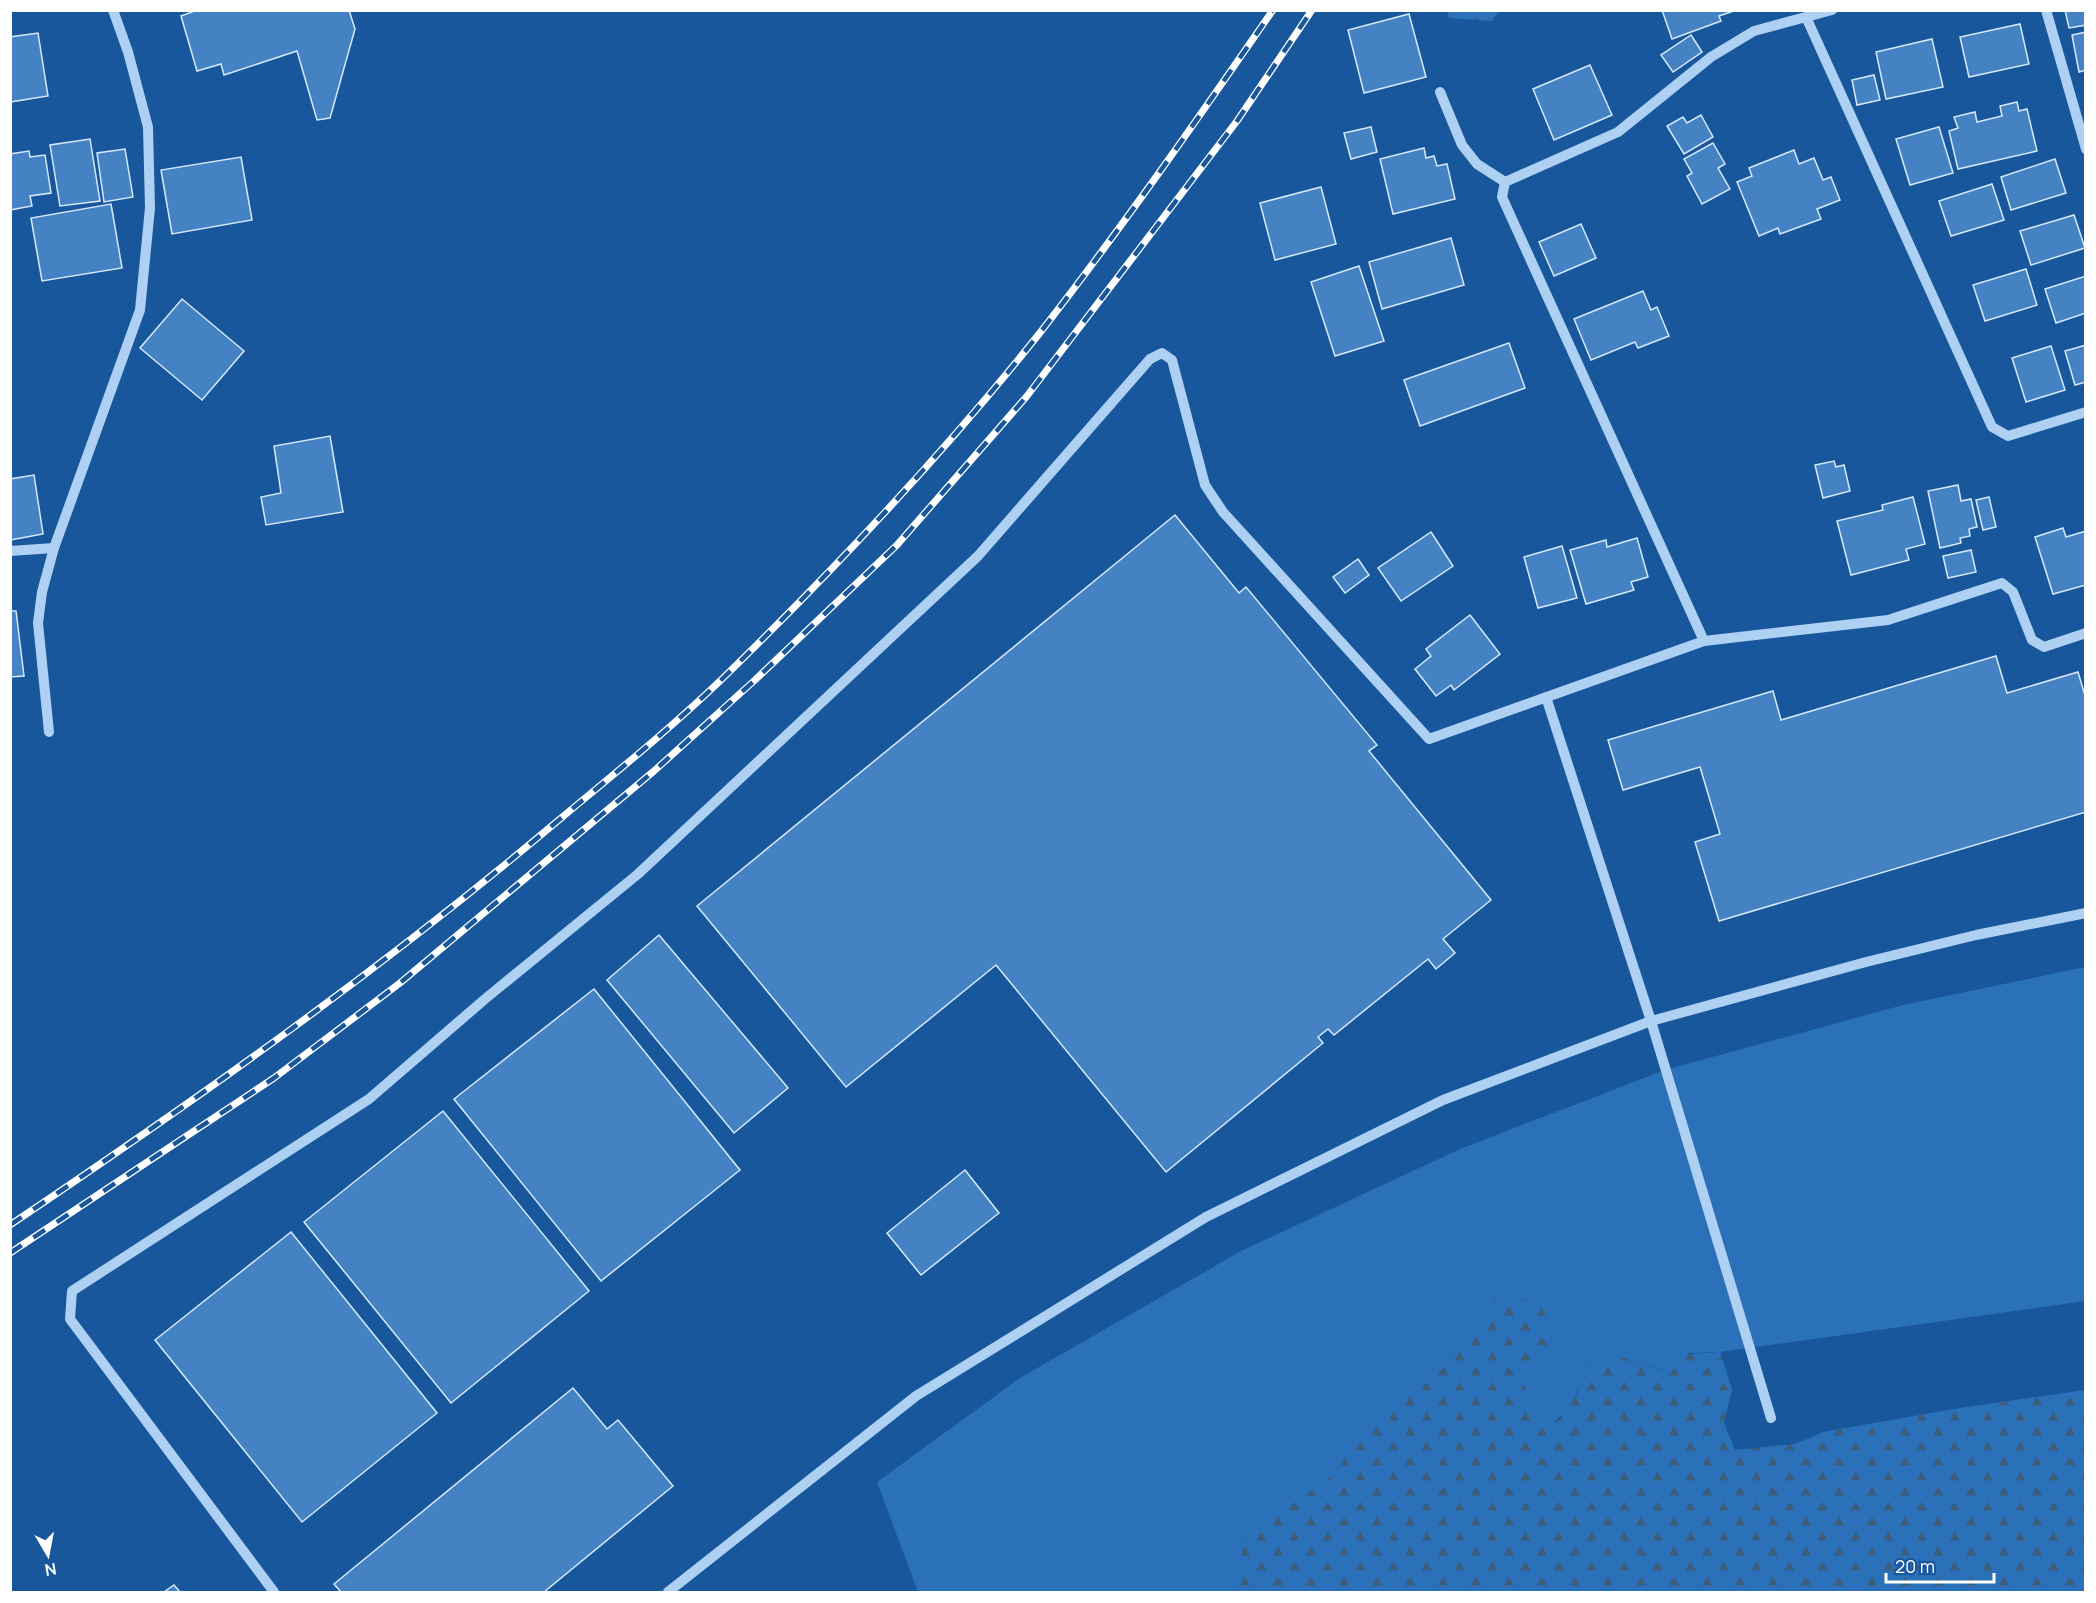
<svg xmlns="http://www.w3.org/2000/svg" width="2096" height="1603" font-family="Manrope,sans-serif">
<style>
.forest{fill:url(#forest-firs)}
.green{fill:#2b71b9}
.building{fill:#4482c4;stroke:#d6e9fc;stroke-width:1.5}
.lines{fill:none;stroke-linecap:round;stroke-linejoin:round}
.minor{stroke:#aed0f2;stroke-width:10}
.rail-casing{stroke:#fff;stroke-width:7}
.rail{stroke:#18579c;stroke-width:4.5;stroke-dasharray:14;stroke-linecap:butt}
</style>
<defs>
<pattern id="forest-firs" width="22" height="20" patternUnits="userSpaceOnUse" patternTransform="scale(1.5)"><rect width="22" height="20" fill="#2b71b9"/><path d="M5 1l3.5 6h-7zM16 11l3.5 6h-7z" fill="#3d5d7d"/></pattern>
</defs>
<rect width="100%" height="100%" fill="#18579c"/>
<g class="forest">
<polygon points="1447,11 1447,10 1499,11 1492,21 1449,18"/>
<polygon points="1498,1295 1540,1303 1553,1334 1524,1384 1557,1422 1577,1394 1585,1365 1613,1355 1670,1373 1689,1354 1720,1352 1732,1389 1724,1423 1735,1450 1795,1444 1823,1432 1960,1408 2085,1390 2085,1592 1236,1592 1244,1539 1336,1473 1367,1416 1463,1345"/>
</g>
<path class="green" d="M2085,967V1301L1720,1352L1689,1353L1671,1373L1613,1355L1585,1365C1577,1398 1569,1417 1537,1431L1524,1384L1553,1334L1540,1303L1498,1295L1463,1345L1367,1416L1336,1473L1244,1539L1236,1592H918L877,1482L1020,1378L1241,1251L1460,1149L1665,1070L1903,1005Z"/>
<g class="building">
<polygon points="197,10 349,10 355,29 330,118 317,120 297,51 224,75 221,64 197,71 181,16"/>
<polygon points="1662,10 1734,10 1734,11 1719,16 1721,21 1672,39"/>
<polygon points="2065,10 2086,10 2086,25 2069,28"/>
<polygon points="1409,14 1426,77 1364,93 1348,30"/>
<polygon points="2020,24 2029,64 1969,77 1960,37"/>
<polygon points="2086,32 2086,70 2079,72 2072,35"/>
<polygon points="38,33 48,96 10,102 10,37"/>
<polygon points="1691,35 1702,52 1673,72 1661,55"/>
<polygon points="1932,39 1943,87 1886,99 1876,52"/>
<polygon points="1590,65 1612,115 1554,140 1533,89"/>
<polygon points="1874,75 1880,100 1857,105 1852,80"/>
<polygon points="2017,102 2019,111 2027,109 2037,151 1958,169 1949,131 1958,128 1954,117 1975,112 1977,122 2002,116 2000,106"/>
<polygon points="1701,115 1713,137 1684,154 1667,126 1683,117 1687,123"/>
<polygon points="1371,127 1377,152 1351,159 1344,133"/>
<polygon points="1939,127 1953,173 1910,185 1896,139"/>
<polygon points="90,139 100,201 60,206 50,145"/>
<polygon points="1713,143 1725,164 1718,168 1730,189 1702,204 1687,176 1692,173 1684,159"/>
<polygon points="1424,148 1426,158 1434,156 1437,166 1447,164 1455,199 1393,214 1380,159"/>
<polygon points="125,149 133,197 104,202 97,153"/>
<polygon points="1794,150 1799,164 1814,158 1823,180 1831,177 1840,200 1817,209 1821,219 1780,234 1778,228 1759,236 1737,182 1752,176 1749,168"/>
<polygon points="29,151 30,157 45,155 51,193 30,196 32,206 10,210 10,154"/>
<polygon points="241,157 252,220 172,234 161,170"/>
<polygon points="2055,159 2066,193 2011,210 2001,177"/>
<polygon points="1992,184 2004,220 1951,236 1939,201"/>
<polygon points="1321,187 1336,244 1275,260 1260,203"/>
<polygon points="111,204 122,268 42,281 31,218"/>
<polygon points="2074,215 2085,248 2031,265 2020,231"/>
<polygon points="1581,224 1596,258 1554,276 1539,242"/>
<polygon points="1451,238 1464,285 1382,309 1369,262"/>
<polygon points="1359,266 1384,341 1335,356 1311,282"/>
<polygon points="2026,269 2037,305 1985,321 1973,285"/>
<polygon points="2086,276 2086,313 2056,323 2045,289"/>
<polygon points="1643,291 1651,310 1657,307 1669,336 1638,348 1635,342 1591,360 1574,319"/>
<polygon points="182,299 244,351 202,400 140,348"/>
<polygon points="1509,343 1525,388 1420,426 1404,380"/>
<polygon points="2086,345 2086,382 2075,385 2065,351"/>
<polygon points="2051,346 2065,390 2026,402 2012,358"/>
<polygon points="330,436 343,512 266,525 261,497 281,493 274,446"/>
<polygon points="1834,461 1836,467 1844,465 1850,491 1823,498 1815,465"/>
<polygon points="34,475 43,534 10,540 10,479"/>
<polygon points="1958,485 1961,501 1971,499 1977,527 1969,529 1970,536 1960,538 1961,543 1940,548 1928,491"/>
<polygon points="1913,497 1925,544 1906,549 1909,560 1851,575 1837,521 1883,510 1882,505"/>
<polygon points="1989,497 1996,527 1983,530 1976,500"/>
<polygon points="1175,515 1239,593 1246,587 1377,745 1369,751 1491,900 1443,939 1455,953 1436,969 1428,959 1334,1035 1328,1029 1318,1037 1323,1043 1166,1172 996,965 846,1087 697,906"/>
<polygon points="2063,528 2066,537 2086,531 2086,585 2053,594 2035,537"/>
<polygon points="1431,532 1453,566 1401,601 1378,568"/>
<polygon points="1637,538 1648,577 1631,582 1634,590 1586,604 1570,550 1606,540 1607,547"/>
<polygon points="1562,546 1577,598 1538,608 1524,557"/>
<polygon points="1971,550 1976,572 1948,578 1943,556"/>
<polygon points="1358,559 1369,575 1345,593 1333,577"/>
<polygon points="10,611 16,611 24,676 10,677"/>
<polygon points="1470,615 1500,654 1454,690 1451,685 1436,696 1415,669 1431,656 1426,649"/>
<polygon points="1996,656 2007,693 2078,672 2086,699 2086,812 1719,921 1695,842 1720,834 1700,767 1623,790 1608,740 1773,691 1781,720"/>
<polygon points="659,935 788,1088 734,1133 607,980"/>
<polygon points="594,989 740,1170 601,1281 454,1099"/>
<polygon points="443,1111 589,1291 451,1403 304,1222"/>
<polygon points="965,1170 999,1213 921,1275 887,1233"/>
<polygon points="291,1232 437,1413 302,1522 155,1340"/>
<polygon points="573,1388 607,1429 618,1420 673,1486 544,1592 341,1592 334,1584"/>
<polygon points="174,1585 180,1592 164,1592"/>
</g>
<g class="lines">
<g class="minor">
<polyline points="2046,10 2086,149"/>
<polyline points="1806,17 1992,427 2008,436 2086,412"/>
<polyline points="1440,92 1462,145 1477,164 1505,182"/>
<polyline points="10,551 54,548"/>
<polyline points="1704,641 1502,197 1505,182 1618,132 1711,57 1754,31 1832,10"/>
<polyline points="1546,697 1651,1021 1771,1418"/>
<polyline points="49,732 38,623 42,592 54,548 140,310 150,208 148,127 128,52 113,10"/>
<polyline points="274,1592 70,1319 72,1291 369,1099 485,999 638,874 978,556 1150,359 1162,353 1172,360 1205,485 1223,512 1429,739 1704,641 1888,620 2002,583 2013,592 2032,640 2044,647 2086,633"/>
<polyline points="668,1592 916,1396 1206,1217 1443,1100 1651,1021 1866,962 1976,935 2086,913"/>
</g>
<defs>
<g id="rail">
<path d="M10,1225C202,1096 383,968 560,819C614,774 670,729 721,680C831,573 943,454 1039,334C1121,229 1197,120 1273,10"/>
<polyline points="10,1253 274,1078 400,983 654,771 755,680 897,545 1027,396 1237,121 1312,10"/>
</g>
</defs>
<use href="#rail" class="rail-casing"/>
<use href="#rail" class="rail"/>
</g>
<rect width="2096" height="1603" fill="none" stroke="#ffffff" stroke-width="24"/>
<g transform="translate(48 1555) rotate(170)" stroke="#18579c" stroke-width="4.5" paint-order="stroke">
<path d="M0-4.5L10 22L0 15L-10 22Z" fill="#ffffff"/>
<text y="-9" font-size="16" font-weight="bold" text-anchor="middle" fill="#ffffff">N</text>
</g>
<path d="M1886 1573v9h108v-9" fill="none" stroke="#ffffff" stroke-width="3"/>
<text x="1895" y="1573" font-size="18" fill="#ffffff" stroke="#18579c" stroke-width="4.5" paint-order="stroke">20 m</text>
</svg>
